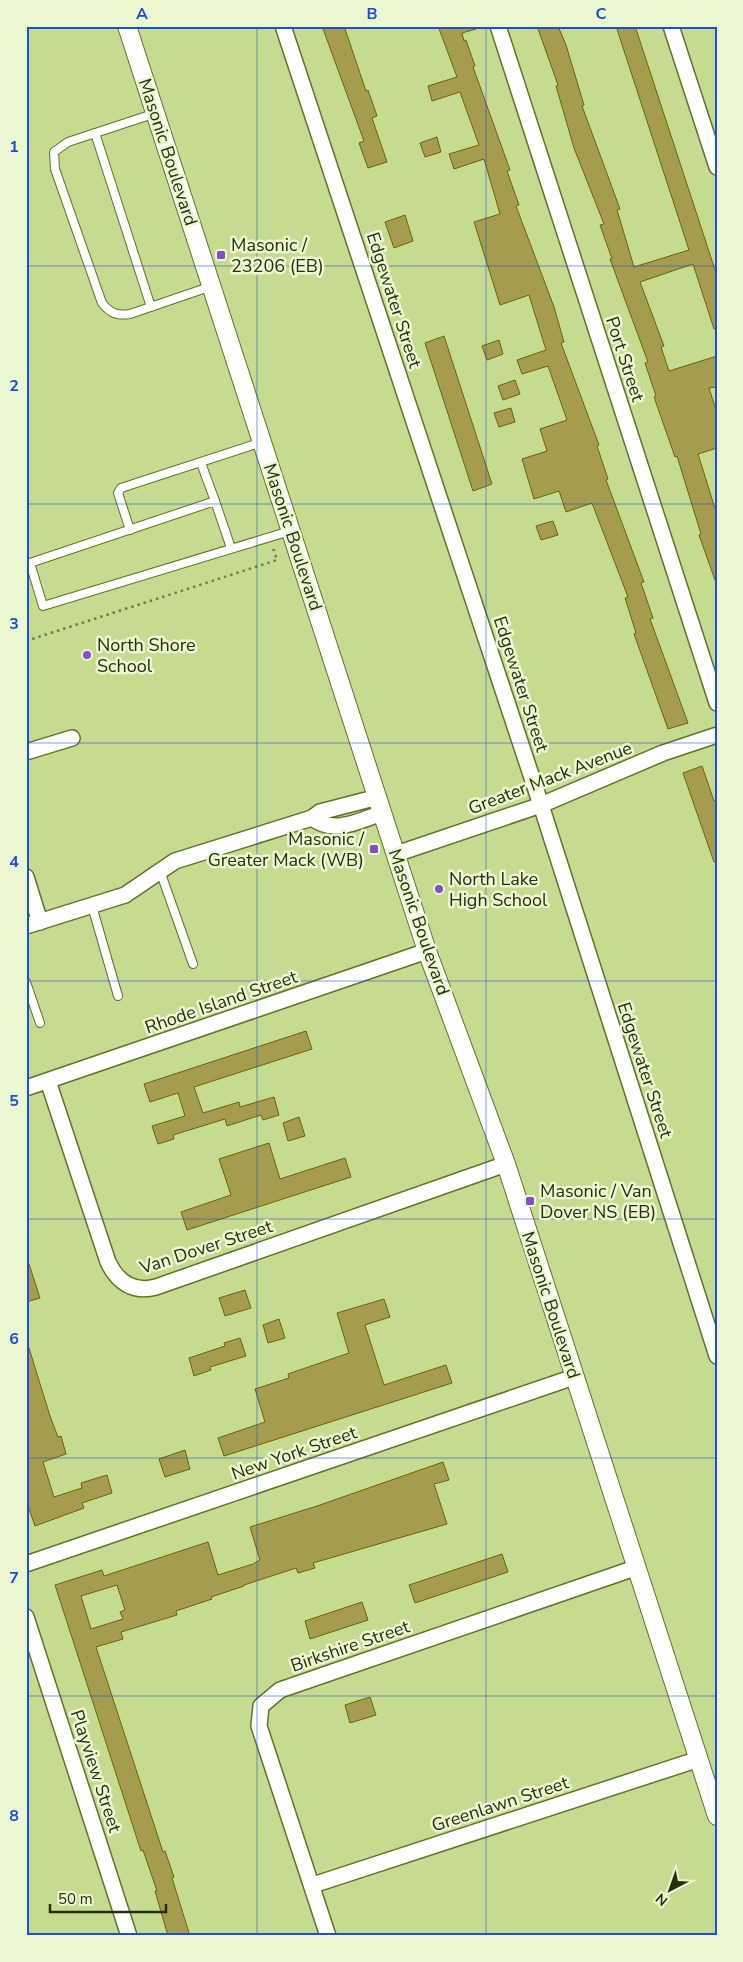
<svg xmlns="http://www.w3.org/2000/svg" width="743" height="1962" font-family="'Nunito Sans',sans-serif">
<style>
.building{fill:#a69c4e;stroke:#6d6308;fill-rule:evenodd}
.lines{fill:none;stroke-linecap:round;stroke-linejoin:round}
.service-casing{stroke:#60732a;stroke-width:10}
.minor-casing{stroke:#60732a;stroke-width:18}
.tertiary-casing{stroke:#60732a;stroke-width:20}
.path{stroke:#6f7e4a;stroke-width:2.5;stroke-dasharray:2.5 4;stroke-linecap:butt}
.service{stroke:#fff;stroke-width:8}
.minor{stroke:#fff;stroke-width:15}
.tertiary{stroke:#fff;stroke-width:18}
.grid{fill:none;stroke:#1d4ed8;stroke-width:1;stroke-opacity:0.55}
.poi-dot{fill:#854ec6;stroke:#ebf7d1;stroke-width:2}
.labels{text-anchor:middle;stroke-width:5;stroke-linejoin:round;paint-order:stroke}
.street-label{font-size:18px;fill:#262e0f;stroke:#ebf7d1}
.poi-label{font-size:18px;fill:#262e0f;stroke:#ebf7d1;text-anchor:start}
.neatline{fill:none;stroke:#1d4ed8;stroke-width:2}
.grid-label{font-size:16px;text-anchor:middle;font-weight:bold;fill:#1d4ed8}
</style>
<rect width="100%" height="100%" fill="#c5db90"/>
<g class="building">
<polygon points="322,26 344,26 366,91 368,90 377,116 372,118 387,162 368,168 359,143 364,141"/>
<polygon points="438,26 476,26 476,29 462,33 464,41 466,40 475,66 473,67 510,170 507,171 519,205 516,206 554,307 564,342 561,343 599,445 597,446 608,479 606,480 644,582 641,583 653,618 650,619 688,723 668,729 634,634 636,633 625,598 628,597 592,503 566,512 559,491 534,499 522,459 547,451 540,429 567,420 548,366 522,374 517,360 546,350 529,295 500,305 485,257 474,222 500,214 484,159 454,169 449,154 479,145 460,92 432,101 428,86 457,77"/>
<polygon points="537,26 558,26 566,45 584,105 582,106 620,209 617,210 634,267 689,250 616,26 635,26 701,227 717,276 717,329 714,329 693,264 640,282 664,346 661,347 669,371 717,356 717,387 709,388 717,413 717,448 698,454 717,515 717,580 715,580 699,535 701,534 677,456 675,457 654,397 656,396 645,363 648,362 610,259 612,259 600,225 604,224 574,148 556,86 558,85"/>
<polygon points="437,137 441,152 425,157 420,143"/>
<polygon points="405,215 413,241 394,248 385,222"/>
<polygon points="444,336 492,484 473,491 425,343"/>
<polygon points="499,340 503,354 487,360 482,346"/>
<polygon points="515,380 520,394 503,400 498,386"/>
<polygon points="511,408 515,422 499,427 494,413"/>
<polygon points="553,521 558,535 541,540 536,526"/>
<polygon points="702,766 714,801 717,800 717,861 714,862 683,773"/>
<polygon points="306,1031 312,1049 194,1087 203,1113 239,1102 240,1107 274,1097 279,1115 263,1120 261,1115 227,1126 225,1119 173,1135 174,1139 158,1144 152,1126 185,1116 178,1093 150,1102 144,1084"/>
<polygon points="299,1117 305,1136 288,1141 283,1123"/>
<polygon points="269,1143 280,1179 345,1158 351,1177 187,1230 181,1212 231,1195 219,1159"/>
<polygon points="26,1264 29,1264 40,1298 26,1302"/>
<polygon points="245,1290 251,1308 225,1316 219,1298"/>
<polygon points="384,1299 390,1317 365,1325 384,1385 446,1365 452,1383 224,1456 218,1438 265,1422 255,1389 289,1378 288,1374 349,1353 337,1313"/>
<polygon points="279,1319 285,1338 268,1343 263,1325"/>
<polygon points="240,1338 246,1356 210,1367 211,1370 194,1376 189,1358 225,1346 224,1343"/>
<polygon points="26,1348 29,1348 50,1416 58,1437 61,1436 66,1454 43,1462 54,1497 82,1488 81,1483 107,1475 112,1493 82,1503 84,1508 35,1526 26,1500"/>
<polygon points="185,1450 190,1469 165,1477 159,1459"/>
<path d="M443,1462L449,1480L434,1484L447,1524L313,1563L315,1568L298,1573L296,1568L244,1585V1586L211,1597L212,1599L176,1611L177,1615L121,1632L123,1639L96,1647L163,1852L165,1851L174,1877L172,1878L190,1936H168L155,1891H157L143,1850L141,1851L55,1585L102,1570L104,1576L208,1542L218,1575L253,1564L260,1560L250,1527L317,1506ZM117,1585L125,1610L120,1612L123,1619L91,1629L81,1596Z"/>
<polygon points="502,1554 508,1572 415,1603 409,1585"/>
<polygon points="362,1602 368,1620 310,1639 305,1621"/>
<polygon points="370,1697 376,1715 350,1723 345,1705"/>
</g>
<g class="lines">
<defs>
<g id="service">
<path d="M156,113L68,142L54,152L55,169L102,303C110,313 117,316 130,314L212,286"/>
<polyline points="95,133 151,307"/>
<polyline points="201,463 215,501"/>
<polyline points="130,530 118,493 121,488 262,442"/>
<polyline points="231,548 215,501 30,563 43,606 290,531"/>
<polyline points="160,871 193,964"/>
<polyline points="92,906 118,996"/>
<polyline points="26,982 40,1023"/>
</g>
<g id="minor">
<polyline points="283,26 541,805 717,1356"/>
<polyline points="498,26 717,703"/>
<polyline points="671,26 717,167"/>
<polyline points="26,752 72,738"/>
<path d="M378,797L320,812L312,818C334,835 359,821 382,813"/>
<polyline points="396,854 541,805 663,753 717,735"/>
<polyline points="26,877 40,922"/>
<polyline points="26,926 125,895 175,861 312,818"/>
<path d="M48,1081L108,1262C118,1283 134,1293 156,1287L506,1164"/>
<polyline points="26,1088 427,951"/>
<polyline points="26,1564 574,1377"/>
<polyline points="26,1617 129,1936"/>
<polyline points="313,1885 699,1759"/>
<polyline points="328,1936 259,1726 261,1706 280,1690 635,1568"/>
</g>
<polyline id="tertiary" points="127,26 427,951 506,1164 717,1816"/>
</defs>
<use href="#service" class="service-casing"/>
<use href="#minor" class="minor-casing"/>
<use href="#tertiary" class="tertiary-casing"/>
<polyline class="path" points="26,641 277,560 273,548"/>
<use href="#service" class="service"/>
<use href="#minor" class="minor"/>
<use href="#tertiary" class="tertiary"/>
</g>
<path class="grid" d="M257,26V1936M486,26V1936M26,266H717M26,504H717M26,743H717M26,981H717M26,1219H717M26,1458H717M26,1696H717"/>
<g class="poi-dot">
<rect x="216" y="250" width="10" height="10" rx="2.5"/>
<circle cx="87" cy="655" r="5"/>
<rect x="369" y="844" width="10" height="10" rx="2.5"/>
<circle cx="439" cy="889" r="5"/>
<rect x="525" y="1196" width="10" height="10" rx="2.5"/>
</g>
<g class="labels">
<g class="street-label">
<text transform="translate(168 152) rotate(72)" y="6">Masonic Boulevard</text>
<text transform="translate(394 300) rotate(72)" y="6">Edgewater Street</text>
<text transform="translate(625 359) rotate(72)" y="6">Port Street</text>
<text transform="translate(293 537) rotate(72)" y="6">Masonic Boulevard</text>
<text transform="translate(521 684) rotate(72)" y="6">Edgewater Street</text>
<text transform="translate(550 778) rotate(-21)" y="6">Greater Mack Avenue</text>
<text transform="translate(419 922) rotate(71)" y="6">Masonic Boulevard</text>
<text transform="translate(221 1002) rotate(-19)" y="6">Rhode Island Street</text>
<text transform="translate(645 1070) rotate(72)" y="6">Edgewater Street</text>
<text transform="translate(206 1247) rotate(-18)" y="6">Van Dover Street</text>
<text transform="translate(551 1305) rotate(72)" y="6">Masonic Boulevard</text>
<text transform="translate(294 1453) rotate(-19)" y="6">New York Street</text>
<text transform="translate(350 1646) rotate(-19)" y="6">Birkshire Street</text>
<text transform="translate(96 1771) rotate(72)" y="6">Playview Street</text>
<text transform="translate(500 1804) rotate(-18)" y="6">Greenlawn Street</text>
</g>
<g class="poi-label">
<text x="231" y="251">Masonic /<tspan x="231" dy="21">23206 (EB)</tspan></text>
<text x="97" y="651">North Shore<tspan x="97" dy="21">School</tspan></text>
<text x="364" y="845" text-anchor="end">Masonic /<tspan x="364" dy="21">Greater Mack (WB)</tspan></text>
<text x="449" y="885">North Lake<tspan x="449" dy="21">High School</tspan></text>
<text x="540" y="1197">Masonic / Van<tspan x="540" dy="21">Dover NS (EB)</tspan></text>
</g>
</g>
<rect width="743" height="1962" fill="none" stroke="#ebf7d1" stroke-width="55"/>
<g transform="translate(670 1890) rotate(221)" stroke="#ebf7d1" stroke-width="4" paint-order="stroke">
<path d="M0-4L9 19L0 12L-9 19Z" fill="#262e0f"/>
<text y="-8" font-size="14" font-weight="bold" text-anchor="middle" fill="#262e0f">N</text>
</g>
<path d="M50 1904v8h116v-8" fill="none" stroke="#262e0f" stroke-width="2.5"/>
<text x="58" y="1904" font-size="15" fill="#262e0f" stroke="#ebf7d1" stroke-width="4" paint-order="stroke">50 m</text>
<rect x="28" y="28" width="688" height="1906" class="neatline"/>
<g class="grid-label">
<text x="142" y="19">A</text>
<text x="372" y="19">B</text>
<text x="601" y="19">C</text>
<text x="14" y="152">1</text>
<text x="14" y="391">2</text>
<text x="14" y="629">3</text>
<text x="14" y="867">4</text>
<text x="14" y="1106">5</text>
<text x="14" y="1344">6</text>
<text x="14" y="1583">7</text>
<text x="14" y="1821">8</text>
</g>
</svg>
